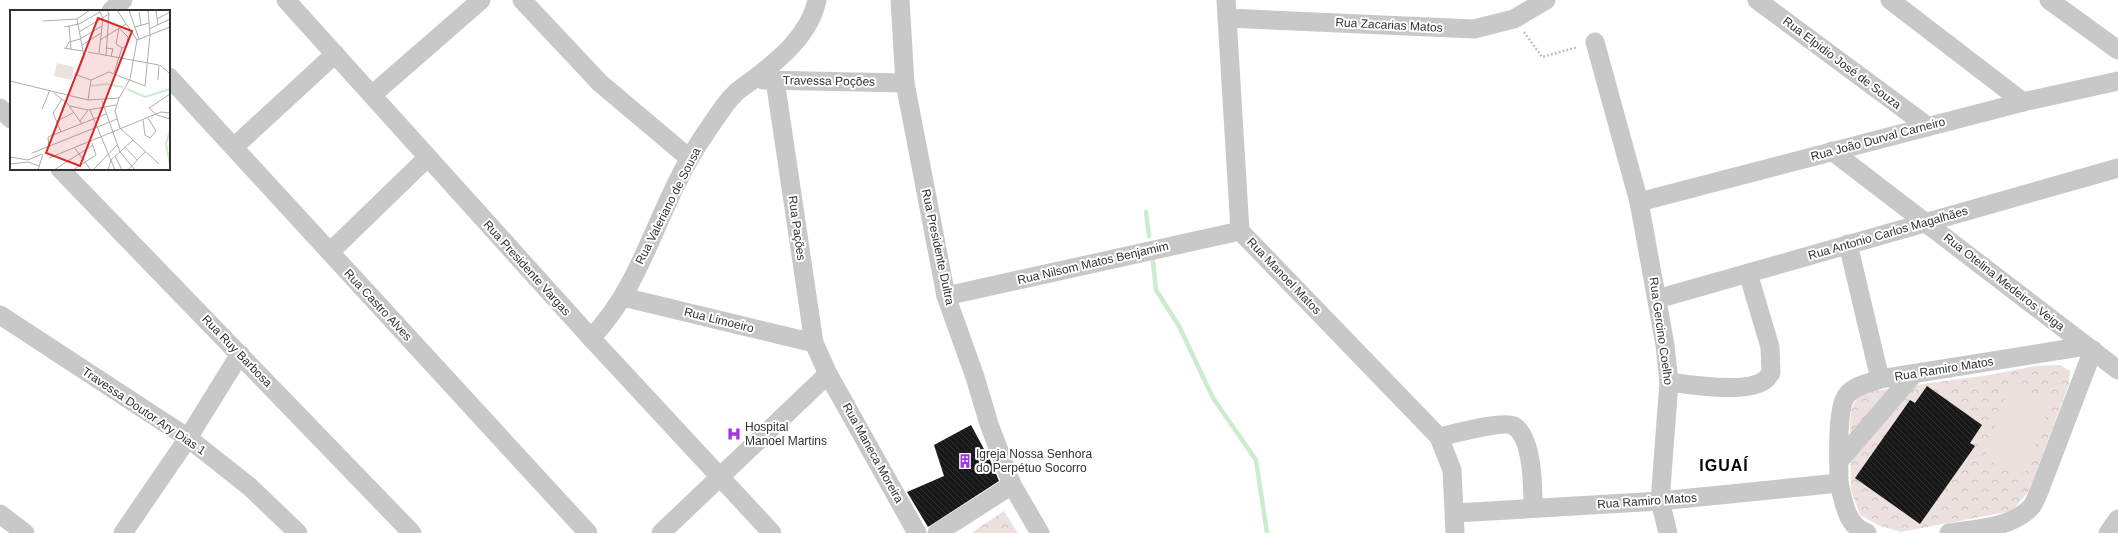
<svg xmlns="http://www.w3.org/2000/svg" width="2118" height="533" font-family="Helvetica,sans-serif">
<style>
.park{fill:url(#park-crowns)}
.garden{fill:#ede1df}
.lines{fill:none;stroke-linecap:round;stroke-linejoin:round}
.stream{stroke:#cbedce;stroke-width:4.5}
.building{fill:url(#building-back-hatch)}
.path{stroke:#c1c1c1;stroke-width:2.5;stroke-dasharray:2 2;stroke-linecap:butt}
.minor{stroke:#c8c8c8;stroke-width:19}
.labels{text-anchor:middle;stroke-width:4;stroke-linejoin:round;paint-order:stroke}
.street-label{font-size:12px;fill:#313131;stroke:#fff}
.poi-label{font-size:12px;fill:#313131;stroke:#fff;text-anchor:start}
.district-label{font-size:16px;font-weight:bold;letter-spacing:1px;fill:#000;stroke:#fff}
.inset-river{fill:none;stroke:#cbedce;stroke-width:2}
.inset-road{fill:none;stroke:#adadad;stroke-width:1}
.view{fill:#d62828;fill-opacity:0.15;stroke:#d62828;stroke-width:2}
.inset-edge{fill:none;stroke:#313131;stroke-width:2}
</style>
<defs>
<pattern id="park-crowns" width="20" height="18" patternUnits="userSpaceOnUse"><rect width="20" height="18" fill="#ede1df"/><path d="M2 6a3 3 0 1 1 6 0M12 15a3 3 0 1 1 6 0" fill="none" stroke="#ccc2c0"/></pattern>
<pattern id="building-back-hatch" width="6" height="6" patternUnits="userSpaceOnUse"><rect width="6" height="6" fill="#181818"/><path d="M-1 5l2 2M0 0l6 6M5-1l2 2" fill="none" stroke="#313131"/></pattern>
</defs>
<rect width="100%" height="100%" fill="#fff"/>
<g class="park">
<polygon points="2060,365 2070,371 2069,384 2029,491 2012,511 1901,532 1880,526 1860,515 1851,490 1850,425 1851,410 1857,398 1865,392 1989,375 2035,366"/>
<polygon points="1004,511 1018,533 971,533"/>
</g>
<polygon class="garden" points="2009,385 2051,400 2025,474 1984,460"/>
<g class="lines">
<g class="stream">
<polyline points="1146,212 1149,236"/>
<polyline points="1153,262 1156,290 1179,326 1213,398 1256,460 1267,533"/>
</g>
</g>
<g class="building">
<polygon points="1927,386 1982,425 1970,443 1975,446 1920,524 1855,478 1910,400 1915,403"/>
<polygon points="971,425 991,462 999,481 928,527 907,492 944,476 934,445"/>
</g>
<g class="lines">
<polyline class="path" points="1524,32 1542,57 1578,47"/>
<g class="minor">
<polyline points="286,0 591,338 772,533"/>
<polyline points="522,0 600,83 689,158"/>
<polyline points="900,0 905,83 946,296 975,377 989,424 1012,485 1040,533"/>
<polyline points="1226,0 1240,231 1439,437 1452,470 1455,533"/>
<polyline points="1757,0 1927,126"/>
<polyline points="1890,0 2023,102"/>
<polyline points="2049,0 2118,50"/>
<polyline points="111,11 123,0"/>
<polyline points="1227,18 1474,29 1514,19 1546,0"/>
<polyline points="1595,42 1639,202 1665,345 1669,382 1660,501 1668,533"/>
<polyline points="169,77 588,533"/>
<polyline points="763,80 905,83"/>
<polyline points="775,80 814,343 828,374 917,533"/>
<polyline points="372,95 481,0"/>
<polyline points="0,108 11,119"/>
<polyline points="234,147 335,54"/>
<polyline points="1832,151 2118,370"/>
<polyline points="60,169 412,533"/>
<polyline points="1639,202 2023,102 2118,81"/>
<polyline points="1848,244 1880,379"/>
<polyline points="330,252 428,157"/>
<polyline points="946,296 1240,231"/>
<polyline points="623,297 814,343"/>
<polyline points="1657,299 2118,168"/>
<polyline points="0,315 188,438 250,487 298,533"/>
<path d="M591,338C640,288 655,217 690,158C700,140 713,122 725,105C736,90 741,89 754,79C780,59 810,34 817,0"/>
<path d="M1669,382C1691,385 1747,394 1765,380C1767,379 1769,375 1771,373L1770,347L1748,273"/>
<path d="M1439,437C1453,434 1504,420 1514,426C1533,438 1533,488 1533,508"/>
<polyline points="1839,461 1913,375"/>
<path d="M1839,483C1844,502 1846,526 1867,533"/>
<path d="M1456,513L1660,501L1839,483C1839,465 1836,407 1847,395C1855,385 1869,383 1880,379L2086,346"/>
<polyline points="0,514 25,533"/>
<polyline points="123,533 188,438 240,354"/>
<polyline points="661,533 828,374"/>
<polyline points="937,533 1012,485"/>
<path d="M1949,533C1976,529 2013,528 2032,506C2035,501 2038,494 2040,489L2093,350"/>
<polyline points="2108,533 2118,519"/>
</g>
</g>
<defs>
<symbol id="hospital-bare" viewBox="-9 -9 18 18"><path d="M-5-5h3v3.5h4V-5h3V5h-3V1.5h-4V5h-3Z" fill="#a434e6" stroke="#fff" stroke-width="2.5" paint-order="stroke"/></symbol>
<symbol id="building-bare" viewBox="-9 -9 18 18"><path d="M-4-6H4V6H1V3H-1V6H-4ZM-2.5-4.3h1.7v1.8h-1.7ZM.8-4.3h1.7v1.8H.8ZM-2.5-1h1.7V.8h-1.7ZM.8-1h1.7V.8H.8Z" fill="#a434e6" stroke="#fff" stroke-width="2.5" paint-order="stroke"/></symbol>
</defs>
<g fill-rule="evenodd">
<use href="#hospital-bare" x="724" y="424" width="20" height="20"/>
<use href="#building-bare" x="955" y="451" width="20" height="20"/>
</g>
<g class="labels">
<g class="street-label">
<text transform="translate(1389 25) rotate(3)" y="4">Rua Zacarias Matos</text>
<text transform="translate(1842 63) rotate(37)" y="4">Rua Elpidio José de Souza</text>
<text transform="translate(829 81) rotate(1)" y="4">Travessa Poções</text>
<text transform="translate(1878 139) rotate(-15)" y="4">Rua João Durval Carneiro</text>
<text transform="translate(668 206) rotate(-63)" y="4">Rua Valeriano de Sousa</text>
<text transform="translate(797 228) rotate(82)" y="4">Rua Pações</text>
<text transform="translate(1888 233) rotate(-16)" y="4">Rua Antonio Carlos Magalhães</text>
<text transform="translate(938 247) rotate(78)" y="4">Rua Presidente Dultra</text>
<text transform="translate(1093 263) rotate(-13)" y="4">Rua Nilsom Matos Benjamim</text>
<text transform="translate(527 268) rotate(48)" y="4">Rua Presidente Vargas</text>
<text transform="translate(1284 276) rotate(46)" y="4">Rua Manoel Matos</text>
<text transform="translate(2004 282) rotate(38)" y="4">Rua Otelina Medeiros Veiga</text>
<text transform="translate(378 305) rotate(47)" y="4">Rua Castro Alves</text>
<text transform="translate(719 320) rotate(14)" y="4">Rua Limoeiro</text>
<text transform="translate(1661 331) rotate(82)" y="4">Rua Gercino Coelho</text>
<text transform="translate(237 351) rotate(46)" y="4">Rua Ruy Barbosa</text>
<text transform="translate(1944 369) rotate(-9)" y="4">Rua Ramiro Matos</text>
<text transform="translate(144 411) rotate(34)" y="4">Travessa Doutor Ary Dias 1</text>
<text transform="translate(873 453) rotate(61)" y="4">Rua Maneca Moreira</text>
<text transform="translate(1647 501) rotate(-4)" y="4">Rua Ramiro Matos</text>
</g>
<g class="poi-label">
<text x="745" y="431">Hospital<tspan x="745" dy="14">Manoel Martins</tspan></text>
<text x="976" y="458">Igreja Nossa Senhora<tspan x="976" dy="14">do Perpétuo Socorro</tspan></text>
</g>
<g class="district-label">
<text x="1724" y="471">IGUAÍ</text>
</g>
</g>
<g transform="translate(10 10)">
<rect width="160" height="160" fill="#fff"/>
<path d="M47,53L64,57L62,70L44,66Z" fill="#ede1df"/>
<path class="inset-river" d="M81,76L96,74L113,77M117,79L135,87L160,79M160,120L156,134L160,154"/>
<path class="inset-road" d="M107,0L127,30M119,0L129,29M146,0L148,15M129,2L131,15M147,9L160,2M33,11L67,9M59,16L61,39M54,17L69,14L90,2M125,17L139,13M109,18L118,27L116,36L112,38M139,19L160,9M69,22L99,4M90,30L116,14M127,30L120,69L109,88L105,101L110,118L149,154M127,30L160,17M72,35L91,23M54,38L73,41M56,38L59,32L70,29L92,16M96,38L103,39L101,46M78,42L149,55L148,70M89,43L93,8L89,0M96,45L99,4L97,0M150,55L160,64M99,62L135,76L140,25L138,0M104,63L112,38L106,34L109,18M64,64L81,70L99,62M67,65L74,47L67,9L80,0M0,71L78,90L109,88M44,83L57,93L72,114M160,84L139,98L147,105L160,109M78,90L81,70M92,91L110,142L125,160M60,96L78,100L106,95M32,99L40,80M80,100L105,160M133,110L135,125L140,128L146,121L138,108M47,111L63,103M70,111L78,100M51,122L43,103L52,89M39,137L38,127L96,104M64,137L81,160M115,137L127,150M22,143L107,109M105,146L112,160M0,147L18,150L32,144M39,148L151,102L160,103M0,154L18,152L29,156M28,160L33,144M44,160L83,135M63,160L86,145L82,133M83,160L107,135M98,160L101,150L123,130M118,160L135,142"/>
<path class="view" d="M88,8L122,21L70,156L36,143Z"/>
<rect width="160" height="160" class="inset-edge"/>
</g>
</svg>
